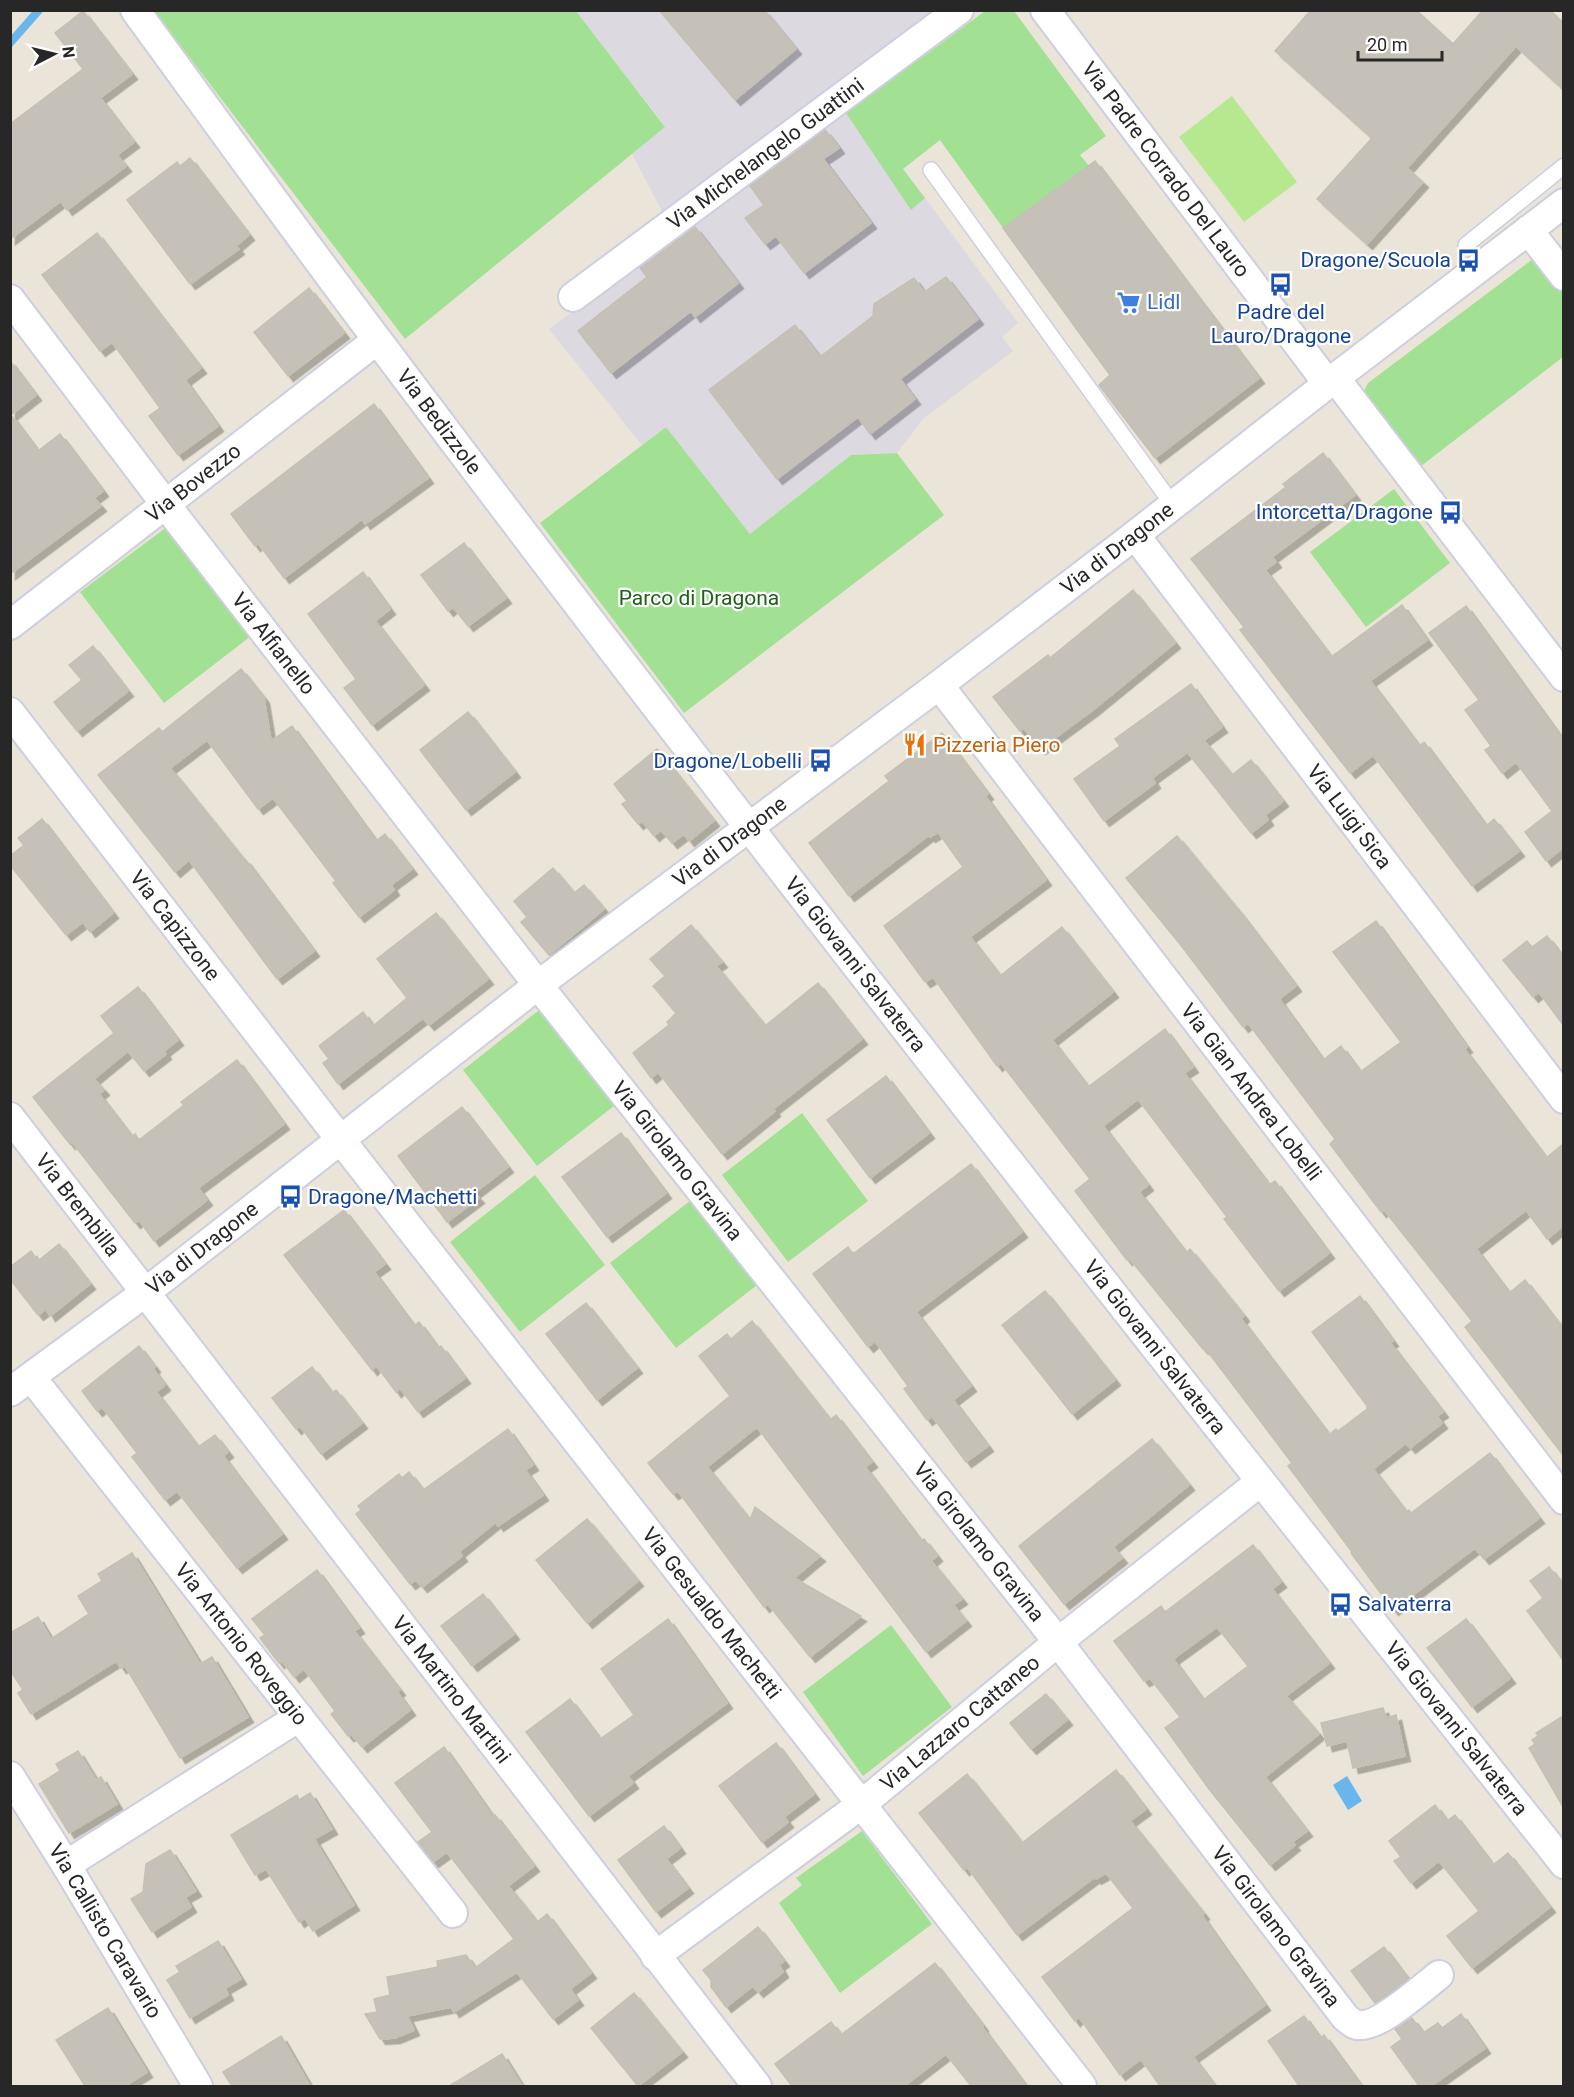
<svg xmlns="http://www.w3.org/2000/svg" width="1574" height="2097" font-family="Roboto,sans-serif">
<style>
.industrial{fill:#dcd9e1}
.green{fill:#a2e193}
.pitch{fill:#b5e88f}
.water{fill:#69b6ed}
.lines{fill:none;stroke-linecap:round;stroke-linejoin:round}
.stream{stroke:#69b6ed;stroke-width:8}
.building{fill:#c5c1b8;stroke:#c4c1b2;stroke-width:1.5;fill-rule:evenodd;filter:url(#shadow)}
.service-casing{stroke:#cdcee0;stroke-width:18}
.minor-casing{stroke:#cdcee0;stroke-width:32}
.service{stroke:#fff;stroke-width:15}
.minor{stroke:#fff;stroke-width:28}
.labels{text-anchor:middle;stroke-width:4.5;stroke-linejoin:round;paint-order:stroke}
.street-label{font-size:21px;fill:#272727;stroke:#fff}
.transit-label{font-size:21px;fill:#164399;stroke:#fff;text-anchor:end}
.shop-label{font-size:21px;fill:#366cbe;stroke:#fff;text-anchor:start}
.park-label{font-size:21px;fill:#1d6119;stroke:#fff}
.food-label{font-size:21px;fill:#c56008;stroke:#fff;text-anchor:start}
</style>
<defs>
<filter id="shadow"><feDropShadow dx="5.5" dy="5.5" stdDeviation="0" flood-color="#0004"/></filter>
</defs>
<rect width="100%" height="100%" fill="#eae5d8"/>
<g class="industrial">
<polygon points="576,11 932,11 663,213 632,154 665,126"/>
<polygon points="846,113 911,209 925,198 1018,323 1002,337 1013,351 923,419 897,453 851,455 750,534 666,427 642,445 549,329"/>
</g>
<g class="green">
<polygon points="154,11 576,11 665,127 405,339"/>
<polygon points="985,11 1014,11 1106,136 1080,155 1089,166 1003,228 940,140 903,169 925,198 911,210 846,113"/>
<polygon points="1533,259 1537,261 1563,293 1563,357 1421,466 1364,397 1364,391 1368,383"/>
<polygon points="666,427 750,534 851,455 897,453 944,515 684,713 540,523"/>
<polygon points="1394,489 1450,563 1366,627 1310,552"/>
<polygon points="168,526 251,636 164,703 80,592"/>
<polygon points="544,1006 619,1102 537,1166 463,1070"/>
<polygon points="802,1113 868,1201 788,1262 722,1175"/>
<polygon points="535,1175 605,1265 520,1332 450,1242"/>
<polygon points="695,1197 761,1282 676,1348 610,1263"/>
<polygon points="891,1625 952,1707 863,1776 803,1692"/>
<polygon points="862,1831 932,1924 840,1993 779,1903 802,1885 796,1878"/>
</g>
<polygon class="pitch" points="1232,96 1297,182 1244,222 1179,137"/>
<polygon class="water" points="1347,1776 1362,1801 1348,1810 1333,1785"/>
<g class="lines">
<polyline class="stream" points="10,43 39,10"/>
</g>
<g class="building">
<polygon points="659,10 764,10 796,49 735,100"/>
<polygon points="1311,10 1416,10 1453,44 1483,10 1550,10 1563,23 1563,89 1516,46 1407,168 1423,182 1367,244 1317,199 1372,138 1275,51"/>
<polygon points="83,11 132,74 100,98 134,142 117,155 126,166 67,210 61,201 10,239 10,124 83,69 55,33"/>
<polygon points="825,130 839,148 823,159 871,223 804,273 776,236 765,244 745,218 764,205 750,186"/>
<polygon points="190,158 249,235 236,246 239,249 190,284 127,200 177,162 180,166"/>
<polygon points="1095,161 1259,378 1155,458 1099,385 1110,375 1003,228"/>
<polygon points="695,227 738,283 695,317 691,311 611,373 578,331 647,277 640,268"/>
<polygon points="97,233 201,368 185,380 218,426 178,455 149,416 160,408 112,342 100,351 42,275"/>
<polygon points="946,277 978,319 900,379 915,399 870,434 858,417 777,479 709,390 795,325 820,357 873,316 874,304 914,278 924,292"/>
<polygon points="309,288 344,333 288,376 254,332"/>
<polygon points="10,361 36,395 11,415 38,451 60,434 103,491 94,498 101,506 10,574"/>
<polygon points="374,404 428,478 365,524 362,519 284,578 258,543 255,546 231,514"/>
<polygon points="1323,453 1355,495 1272,557 1276,562 1265,570 1331,657 1402,605 1427,640 1370,681 1419,746 1424,742 1486,826 1494,819 1519,851 1472,886 1373,755 1350,773 1240,630 1244,627 1191,559 1286,487 1283,484"/>
<polygon points="464,543 506,598 468,626 453,607 448,611 421,575"/>
<polygon points="363,572 390,609 375,621 424,685 372,725 344,688 356,679 308,614"/>
<polygon points="1133,590 1175,643 1093,710 1040,749 1024,728 1020,731 993,697 1048,655 1050,658"/>
<polygon points="1466,606 1563,740 1563,848 1546,861 1525,832 1552,811 1516,762 1502,773 1485,750 1491,746 1465,710 1479,700 1429,633"/>
<polygon points="93,646 128,691 77,731 54,702 82,680 69,665"/>
<polygon points="241,669 264,698 271,741 292,726 376,841 385,834 412,869 391,885 394,890 359,917 333,883 336,881 273,798 258,809 207,740 170,768 244,860 245,859 314,951 277,979 189,860 175,872 98,775 159,728 162,732"/>
<polygon points="1191,684 1222,727 1152,778 1155,783 1104,821 1074,779 1120,746 1115,739"/>
<polygon points="468,712 515,772 466,810 420,750"/>
<polygon points="942,733 988,794 985,796 1046,880 970,937 1000,976 1062,927 1113,992 1052,1040 1088,1087 1165,1029 1193,1067 1184,1073 1269,1185 1275,1181 1329,1253 1279,1291 1224,1219 1227,1217 1138,1099 1103,1126 1148,1185 1139,1192 1186,1253 1190,1249 1244,1316 1241,1319 1329,1435 1336,1429 1338,1431 1367,1409 1367,1406 1312,1332 1360,1296 1393,1341 1390,1343 1443,1412 1437,1416 1442,1423 1410,1448 1406,1443 1373,1469 1406,1512 1409,1510 1411,1513 1490,1453 1539,1518 1484,1559 1475,1548 1393,1610 1351,1553 1352,1552 1288,1466 1292,1463 1205,1348 1203,1349 1129,1258 1127,1260 1075,1191 1090,1179 1001,1063 997,1066 933,977 925,982 884,926 963,867 938,832 930,837 929,835 849,896 809,843 889,781 885,776"/>
<polygon points="1204,741 1232,775 1251,760 1283,801 1265,815 1268,820 1251,833 1188,753"/>
<polygon points="657,749 714,821 689,841 684,834 672,843 661,830 654,836 642,821 638,824 622,804 627,801 614,784"/>
<polygon points="42,819 113,913 90,932 83,922 66,935 10,865 10,856 24,845 18,838"/>
<polygon points="1177,836 1242,915 1296,986 1279,999 1323,1060 1341,1046 1360,1072 1401,1042 1333,952 1376,921 1467,1047 1464,1049 1546,1158 1563,1144 1563,1226 1547,1239 1526,1210 1476,1249 1509,1293 1525,1280 1563,1329 1563,1455 1465,1327 1472,1321 1384,1210 1381,1212 1330,1144 1335,1139 1248,1023 1243,1027 1180,944 1126,878"/>
<polygon points="553,868 574,893 584,885 604,909 549,955 521,922 527,917 514,901"/>
<polygon points="436,913 488,979 429,1025 423,1018 338,1084 323,1063 329,1059 319,1046 363,1012 373,1026 407,998 377,959"/>
<polygon points="691,925 722,962 716,966 765,1026 818,983 862,1039 773,1109 775,1111 722,1154 658,1072 651,1078 633,1053 669,1025 667,1022 676,1013 653,986 665,976 650,959"/>
<polygon points="1547,936 1563,957 1563,1025 1539,992 1533,997 1503,960 1527,941 1532,947"/>
<polygon points="138,987 178,1040 164,1051 166,1054 144,1071 128,1051 94,1079 104,1090 99,1094 132,1137 135,1134 139,1140 184,1105 181,1102 237,1060 284,1124 198,1188 207,1200 154,1241 139,1220 135,1223 72,1142 70,1144 33,1097 114,1033 101,1016"/>
<polygon points="886,1076 929,1133 870,1178 827,1120"/>
<polygon points="462,1107 508,1167 474,1193 479,1198 447,1222 398,1156"/>
<polygon points="621,1133 666,1193 607,1237 562,1177"/>
<polygon points="971,1164 1022,1232 916,1312 971,1386 953,1400 988,1446 966,1462 932,1416 927,1420 904,1389 908,1386 875,1341 868,1347 813,1274 848,1247 853,1254"/>
<polygon points="344,1210 385,1264 374,1272 414,1326 419,1322 438,1348 441,1346 465,1378 418,1412 400,1388 396,1392 376,1365 372,1370 284,1255"/>
<polygon points="59,1244 90,1284 50,1316 46,1309 38,1315 10,1279 10,1267 31,1251 38,1261"/>
<polygon points="1045,1291 1115,1380 1072,1414 1002,1325"/>
<polygon points="586,1303 637,1368 597,1400 546,1334"/>
<polygon points="752,1321 830,1420 836,1415 872,1462 865,1467 921,1541 924,1539 937,1556 931,1561 962,1599 953,1605 966,1621 926,1652 757,1427 707,1467 750,1520 755,1507 820,1556 794,1578 861,1616 810,1657 768,1604 764,1607 678,1491 673,1494 648,1463 730,1396 699,1356 727,1334 731,1339"/>
<polygon points="139,1346 155,1367 153,1369 165,1385 156,1392 198,1447 215,1435 228,1452 223,1456 282,1534 237,1568 177,1491 165,1500 132,1457 137,1453 102,1407 97,1411 82,1391"/>
<polygon points="312,1367 332,1393 336,1390 362,1423 321,1454 300,1426 296,1429 272,1398"/>
<polygon points="508,1429 533,1465 525,1470 543,1495 498,1526 496,1522 459,1552 462,1556 422,1587 416,1580 410,1584 356,1514 361,1510 358,1506 399,1474 402,1478 409,1472 423,1490"/>
<polygon points="1152,1439 1189,1485 1113,1547 1122,1558 1064,1604 1019,1546"/>
<polygon points="587,1519 638,1581 587,1623 536,1560"/>
<path d="M1253,1545L1281,1582L1272,1589L1329,1663L1286,1696L1319,1734L1265,1777L1307,1831L1292,1842L1295,1845L1270,1865L1209,1789L1165,1728L1180,1717L1150,1678L1144,1681L1114,1641L1161,1606L1165,1612ZM1217,1627L1248,1666L1203,1700L1173,1659Z"/>
<polygon points="132,1553 200,1664 212,1657 248,1717 180,1758 125,1666 121,1668 116,1661 31,1714 18,1693 23,1690 10,1670 10,1633 38,1617 51,1639 89,1614 78,1596 102,1581 98,1574"/>
<polygon points="1549,1567 1562,1584 1563,1582 1563,1660 1527,1611 1543,1598 1530,1581"/>
<polygon points="317,1570 359,1628 354,1631 400,1690 397,1692 410,1710 362,1747 352,1735 348,1736 331,1714 335,1711 304,1669 294,1677 282,1661 279,1663 260,1638 265,1635 252,1619"/>
<polygon points="483,1594 514,1634 472,1666 441,1626"/>
<polygon points="668,1619 727,1703 628,1776 633,1783 589,1816 526,1732 570,1699 600,1739 634,1715 601,1669"/>
<polygon points="1466,1619 1510,1678 1472,1707 1427,1648"/>
<polygon points="1046,1694 1067,1720 1031,1749 1010,1723"/>
<polygon points="1383,1708 1386,1718 1396,1715 1405,1756 1353,1768 1347,1741 1327,1746 1321,1723"/>
<polygon points="1563,1716 1563,1807 1529,1748 1535,1744 1532,1740 1538,1736 1536,1733"/>
<polygon points="776,1743 814,1794 784,1817 788,1822 762,1842 719,1786"/>
<polygon points="444,1747 493,1817 495,1815 534,1866 508,1886 537,1922 547,1914 591,1973 570,1989 578,2000 553,2019 517,1972 454,2012 451,2007 407,2016 414,2030 395,2038 380,2039 365,2014 377,2012 374,1999 390,1995 387,1977 438,1967 437,1961 466,1955 475,1968 514,1939 447,1852 433,1862 418,1842 432,1832 395,1783"/>
<polygon points="78,1751 96,1780 101,1777 117,1804 69,1833 39,1784 60,1771 56,1764"/>
<polygon points="1116,1770 1146,1809 1130,1821 1204,1914 1202,1916 1265,2005 1193,2057 1215,2086 1160,2086 1141,2059 1120,2075 1079,2017 1075,2021 1042,1977 1133,1908 1106,1873 1096,1879 1095,1877 1017,1935 967,1867 964,1870 919,1813 967,1774 1022,1843"/>
<polygon points="310,1793 332,1829 314,1839 354,1905 313,1931 305,1918 299,1922 266,1869 255,1875 231,1835 297,1795 299,1800"/>
<polygon points="1435,1805 1447,1821 1455,1815 1493,1865 1508,1853 1550,1907 1472,1968 1447,1936 1479,1911 1439,1861 1411,1883 1394,1861 1401,1857 1389,1841"/>
<polygon points="664,1826 680,1848 666,1859 688,1888 656,1912 618,1860"/>
<polygon points="170,1850 196,1891 185,1897 191,1907 152,1932 131,1899 143,1892 146,1864"/>
<polygon points="758,1927 784,1961 779,1965 783,1972 758,1992 753,1986 726,2007 711,1987 711,1980 703,1970"/>
<polygon points="218,1941 241,1979 225,1988 228,1995 190,2018 167,1980 180,1972 176,1966"/>
<polygon points="1384,1947 1408,1979 1375,2003 1351,1971"/>
<polygon points="935,1963 983,2026 982,2027 1026,2086 971,2086 946,2054 904,2086 792,2086 775,2064 831,2022 841,2035"/>
<polygon points="634,1993 682,2052 638,2086 591,2028"/>
<polygon points="108,2008 147,2072 125,2086 85,2086 56,2040"/>
<polygon points="1461,2014 1485,2048 1431,2086 1419,2086 1391,2047 1402,2039 1395,2029 1412,2018 1423,2033 1438,2023 1442,2028"/>
<polygon points="1304,2016 1320,2038 1324,2035 1361,2086 1299,2086 1268,2041"/>
<polygon points="281,2036 310,2086 232,2086 223,2072"/>
<polygon points="502,2054 522,2086 449,2086"/>
</g>
<g class="lines">
<defs>
<g id="service">
<polyline points="931,170 1173,505"/>
<polyline points="1466,245 1564,166"/>
</g>
<g id="minor">
<path id="s1" d="M135,10C216,121 296,232 379,342C765,856 1164,1360 1564,1864"/>
<path id="s2" d="M1045,10L1328,384"/>
<polyline points="1528,230 1564,276"/>
<path id="s3" d="M573,297L959,10"/>
<path id="s4" d="M10,299L166,505L538,985L1058,1642L1345,2017C1349,2020 1352,2024 1357,2025C1378,2029 1422,1988 1439,1975"/>
<polyline points="1335,378 1564,677"/>
<path id="s5" d="M1135,535L1564,1099"/>
<path id="s6" d="M10,625L377,340"/>
<path id="s7" d="M939,685L1564,1500"/>
<path id="s8" d="M10,712L340,1139L1082,2086"/>
<path id="s9" d="M10,1117L757,2086"/>
<path id="s10" d="M31,1377L453,1913"/>
<path id="s11" d="M10,1392L146,1292L538,985L939,685L1135,535L1335,378L1564,203"/>
<path id="s12" d="M10,1776L66,1865L198,2086"/>
<polyline points="66,1865 299,1717"/>
<path id="s13" d="M655,1956L862,1804L1058,1642L1260,1482"/>
</g>
</defs>
<use href="#service" class="service-casing"/>
<use href="#minor" class="minor-casing"/>
<use href="#service" class="service"/>
<use href="#minor" class="minor"/>
</g>
<defs>
<symbol id="bus-bare" viewBox="-9 -9 18 18"><path d="M-5-6H5V4H4V6H2V4H-2V6H-4V4H-5ZM-3.5-4V0h7V-4ZM-3.5 1.2v1.5H-2V1.2ZM2 1.2v1.5H3.5V1.2Z" fill="#1a4fb4" stroke="#fff" stroke-width="2.5" paint-order="stroke"/></symbol>
<symbol id="supermarket-bare" viewBox="-9 -9 18 18"><path d="M-6-5.5h2.5l.6 2H6L4.5 2H-2.5L-4.4-4H-6ZM-1.5 3.2a1.3 1.3 0 1 0 .1 0ZM3 3.2a1.3 1.3 0 1 0 .1 0Z" fill="#3f7fe0" stroke="#fff" stroke-width="2.5" paint-order="stroke"/></symbol>
<symbol id="restaurant-bare" viewBox="-9 -9 18 18"><path d="M-5-6h1v4h1v-4h1v4h1v-4h1v5L-1.5 .5V6h-2V.5L-5-1ZM5-6V6H3V1.5H1.5Q1.5-4 5-6Z" fill="#e8710a" stroke="#fff" stroke-width="2.5" paint-order="stroke"/></symbol>
</defs>
<g fill-rule="evenodd">
<use href="#bus-bare" x="1452" y="244" width="33" height="33"/>
<use href="#bus-bare" x="1264" y="268" width="33" height="33"/>
<use href="#supermarket-bare" x="1112" y="286" width="33" height="33"/>
<use href="#bus-bare" x="1434" y="496" width="33" height="33"/>
<use href="#restaurant-bare" x="898" y="728" width="33" height="33"/>
<use href="#bus-bare" x="804" y="744" width="33" height="33"/>
<use href="#bus-bare" x="274" y="1180" width="33" height="33"/>
<use href="#bus-bare" x="1324" y="1588" width="33" height="33"/>
</g>
<g class="labels">
<g class="street-label">
<text dy="7" stroke="none"><textPath href="#s3" startOffset="240">Via Michelangelo Guattini</textPath></text>
<text dy="7" stroke="none"><textPath href="#s2" startOffset="200">Via Padre Corrado Del Lauro</textPath></text>
<text dy="7" stroke="none"><textPath href="#s1" startOffset="512">Via Bedizzole</textPath></text>
<text dy="7" stroke="none"><textPath href="#s6" startOffset="232">Via Bovezzo</textPath></text>
<text dy="7" stroke="none"><textPath href="#s11" startOffset="1392">Via di Dragone</textPath></text>
<text dy="7" stroke="none"><textPath href="#s4" startOffset="434">Via Alfianello</textPath></text>
<text dy="7" stroke="none"><textPath href="#s5" startOffset="354">Via Luigi Sica</textPath></text>
<text dy="7" stroke="none"><textPath href="#s11" startOffset="906">Via di Dragone</textPath></text>
<text dy="7" stroke="none"><textPath href="#s8" startOffset="270">Via Capizzone</textPath></text>
<text dy="7" stroke="none"><textPath href="#s1" startOffset="1196">Via Giovanni Salvaterra</textPath></text>
<text dy="7" stroke="none"><textPath href="#s7" startOffset="513">Via Gian Andrea Lobelli</textPath></text>
<text dy="7" stroke="none"><textPath href="#s4" startOffset="1090">Via Girolamo Gravina</textPath></text>
<text dy="7" stroke="none"><textPath href="#s9" startOffset="111">Via Brembilla</textPath></text>
<text dy="7" stroke="none"><textPath href="#s11" startOffset="240">Via di Dragone</textPath></text>
<text dy="7" stroke="none"><textPath href="#s1" startOffset="1682">Via Giovanni Salvaterra</textPath></text>
<text dy="7" stroke="none"><textPath href="#s4" startOffset="1576">Via Girolamo Gravina</textPath></text>
<text dy="7" stroke="none"><textPath href="#s8" startOffset="1142">Via Gesualdo Machetti</textPath></text>
<text dy="7" stroke="none"><textPath href="#s10" startOffset="340">Via Antonio Roveggio</textPath></text>
<text dy="7" stroke="none"><textPath href="#s9" startOffset="723">Via Martino Martini</textPath></text>
<text dy="7" stroke="none"><textPath href="#s13" startOffset="384">Via Lazzaro Cattaneo</textPath></text>
<text dy="7" stroke="none"><textPath href="#s1" startOffset="2168">Via Giovanni Salvaterra</textPath></text>
<text dy="7" stroke="none"><textPath href="#s4" startOffset="2062">Via Girolamo Gravina</textPath></text>
<text dy="7" stroke="none"><textPath href="#s12" startOffset="182">Via Callisto Caravario</textPath></text>
</g>
<g class="transit-label">
<text x="1451" y="267">Dragone/Scuola</text>
<text x="1281" y="319" text-anchor="middle">Padre del<tspan x="1281" dy="24">Lauro/Dragone</tspan></text>
<text x="1433" y="519">Intorcetta/Dragone</text>
<text x="802" y="768">Dragone/Lobelli</text>
<text x="308" y="1204" text-anchor="start">Dragone/Machetti</text>
<text x="1358" y="1611" text-anchor="start">Salvaterra</text>
</g>
<g class="shop-label">
<text x="1147" y="309">Lidl</text>
</g>
<g class="park-label">
<text x="699" y="605">Parco di Dragona</text>
</g>
<g class="food-label">
<text x="933" y="752">Pizzeria Piero</text>
</g>
</g>
<rect width="1574" height="2097" fill="none" stroke="#272727" stroke-width="24"/>
<g transform="translate(54 54) rotate(83)" stroke="#ffffff" stroke-width="4.5" paint-order="stroke">
<path d="M0-4.5L10 22L0 15L-10 22Z" fill="#272727"/>
<text y="-9" font-size="16" font-weight="bold" text-anchor="middle" fill="#272727">N</text>
</g>
<path d="M1358 51v9h84v-9" fill="none" stroke="#272727" stroke-width="3"/>
<text x="1367" y="51" font-size="18" fill="#272727" stroke="#ffffff" stroke-width="4.5" paint-order="stroke">20 m</text>
</svg>
